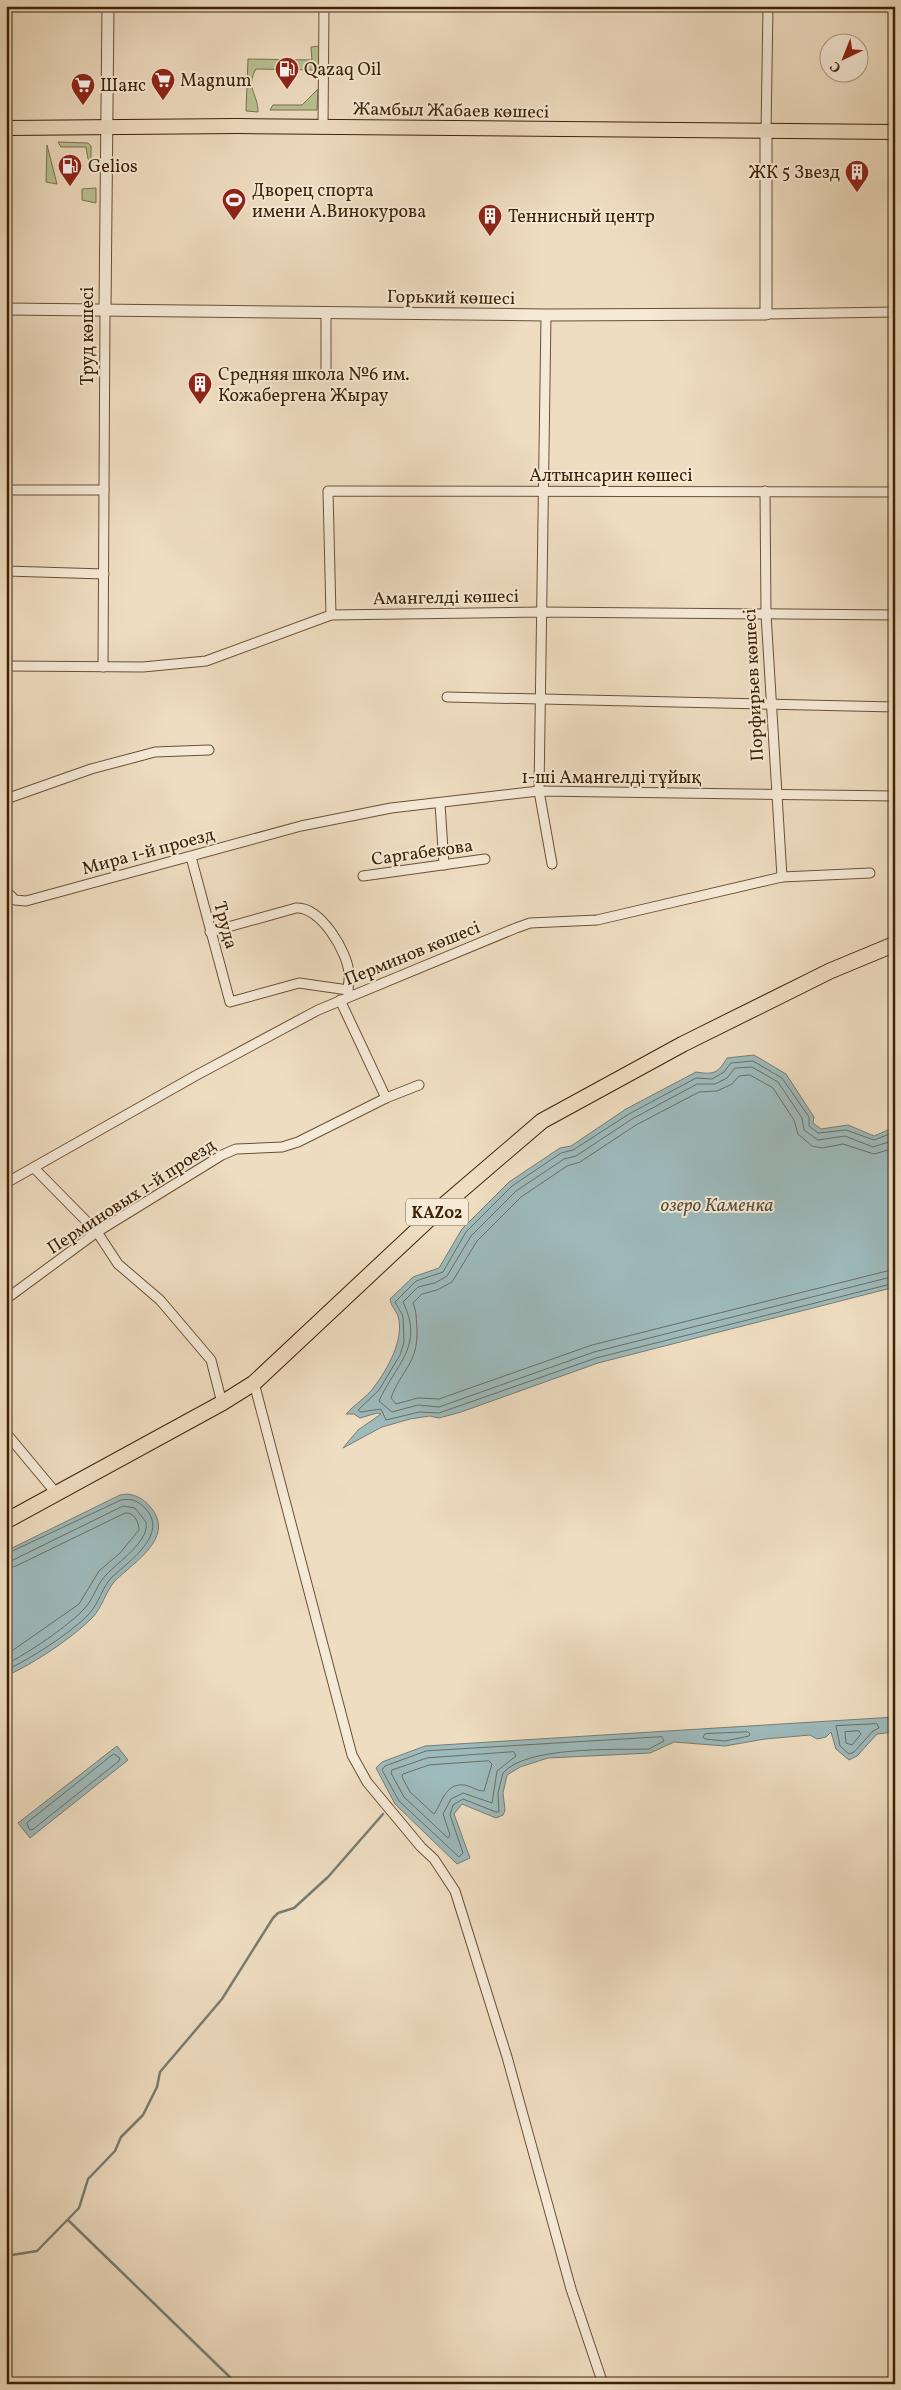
<svg xmlns="http://www.w3.org/2000/svg" width="901" height="2390" font-family="Vollkorn,serif">
<style>
.green{fill:#b9c193;stroke:#7b724c}
.water{fill:#9dbabc;stroke:#777d72}
.lines{fill:none;stroke-linecap:round;stroke-linejoin:round}
.shore{stroke:#6d6e60;stroke-width:1}
.stream{stroke:#777d72;stroke-width:2.5}
.minor-casing{stroke:#6a5133;stroke-width:11}
.tertiary-casing{stroke:#6a5133;stroke-width:13}
.primary-casing{stroke:#3d2204;stroke-width:16}
.trunk-casing{stroke:#3d2204;stroke-width:17}
.minor{stroke:#f5e9d7;stroke-width:9}
.tertiary{stroke:#f5e9d7;stroke-width:11}
.primary{stroke:#efddc1;stroke-width:14}
.trunk{stroke:#efddc1;stroke-width:15}
.labels{text-anchor:middle;stroke-width:4;stroke-linejoin:round;paint-order:stroke}
.shield{fill:#f5e9d7;stroke:#745e43;stroke-width:1}
.shield-label{font-size:16px;font-weight:bold;fill:#3d2204}
.poi-label{font-size:18px;fill:#3d2204;stroke:#f5e9d7;text-anchor:start}
.street-label{font-size:18px;fill:#3d2204;stroke:#f5e9d7}
.water-label{font-size:19px;font-style:italic;fill:#5a503b;stroke:#f5e9d7}
</style>
<rect width="100%" height="100%" fill="#efddc1"/>
<filter id="stains"><feTurbulence type="fractalNoise" baseFrequency=".004" numOctaves="4"/><feColorMatrix values="0 0 0 0 .2 0 0 0 0 .09 0 0 0 0 .02 0 0 0 .5 -.17"/></filter>
<radialGradient id="worn" r=".72"><stop offset=".6" stop-color="#630" stop-opacity="0"/><stop offset="1" stop-color="#630" stop-opacity=".3"/></radialGradient>
<g class="green">
<path d="M320,46V66L315,70L256,69C245,88 258,93 258,112L246,111L248,59L312,60L311,47Z"/>
<polygon points="318,89 317,110 270,110 273,105 302,105"/>
<polygon points="58,142 88,143 91,146 91,162 88,159 86,147 61,147"/>
<polygon points="47,145 57,184 46,182"/>
<polygon points="96,188 96,203 82,200 82,189"/>
</g>
<g class="water">
<path d="M754,1055L786,1074L814,1117L813,1123L821,1129L848,1125L874,1136L895,1127V1287L598,1363L461,1412L439,1418L430,1416L410,1419L382,1427L343,1448L358,1430L381,1414L377,1413L360,1418L354,1414H346C355,1404 366,1398 374,1387C387,1370 405,1339 398,1316C396,1310 391,1307 390,1299L413,1277L439,1268L462,1229L509,1182L560,1148L571,1146L626,1109L696,1072C714,1075 718,1073 727,1058Z"/>
<path d="M127,1494C138,1495 146,1501 152,1509C175,1539 131,1564 114,1582C105,1593 102,1608 92,1618C71,1639 33,1664 6,1676V1551L120,1495Z"/>
<polygon points="895,1717 895,1732 877,1734 857,1756 849,1760 836,1749 831,1732 826,1737 817,1739 810,1735 765,1739 725,1746 674,1742 650,1753 548,1758 520,1767 507,1775 503,1793 505,1810 503,1815 496,1818 462,1804 454,1814 470,1858 457,1864 395,1804 376,1768 382,1762 425,1746"/>
<polygon points="117,1746 128,1760 30,1838 18,1823"/>
</g>
<g class="lines">
<g class="shore">
<polyline points="895,1132 874,1140 846,1130 818,1133 809,1126 809,1117 782,1078 753,1061 731,1063 724,1072 712,1079 696,1078 629,1114 573,1150 561,1153 512,1186 466,1232 443,1272 416,1281 395,1302 403,1316 404,1342 400,1355 379,1390 358,1410 361,1412 381,1409 386,1420 419,1412 439,1413 596,1358 895,1283"/>
<path d="M895,1140L873,1147L845,1136L818,1140L804,1130L802,1118L778,1082L752,1067L735,1068L727,1078L715,1084H697L632,1119L576,1156L564,1159L516,1191L471,1236L447,1276L435,1283L418,1287L403,1302C425,1346 395,1365 379,1401L392,1412L418,1405L439,1407L594,1352L895,1276"/>
<path d="M895,1148L874,1154L843,1144L822,1148L812,1146L798,1134L794,1120L773,1088L750,1075L739,1076L732,1084L717,1091L699,1092L636,1125L580,1162L567,1166L521,1197L477,1241L452,1282L437,1290L422,1294L413,1303C417,1312 416,1320 417,1330C418,1364 401,1370 391,1398L396,1404L418,1398L439,1399L592,1345L895,1269"/>
<path d="M6,1554L121,1500C132,1498 138,1501 145,1508C170,1534 128,1562 111,1578C102,1588 99,1603 89,1614C72,1632 29,1660 6,1670"/>
<path d="M6,1561L13,1560L123,1506L135,1508L146,1522C150,1541 118,1562 106,1575C97,1584 94,1598 85,1608C71,1624 26,1655 6,1664"/>
<path d="M6,1568L16,1566L125,1513C134,1512 139,1522 139,1530L120,1553L99,1571L79,1604L6,1655"/>
<polygon points="877,1724 879,1728 873,1731 854,1752 849,1754 840,1746 836,1726"/>
<polygon points="859,1731 861,1734 852,1745 846,1743 845,1732"/>
<polygon points="748,1732 750,1734 749,1736 725,1741 705,1739 703,1737 705,1734"/>
<path d="M662,1737L664,1741L649,1749C614,1750 526,1746 503,1773L498,1793L499,1812H496L463,1799L453,1805L450,1815L463,1853L459,1857L399,1801L382,1770L385,1766L426,1751Z"/>
<polygon points="514,1752 516,1756 497,1771 492,1803 463,1793 451,1799 443,1814 450,1835 448,1838 404,1797 391,1773 392,1770 427,1758"/>
<polygon points="114,1754 120,1758 119,1761 32,1830 29,1829 27,1823"/>
<path d="M489,1761L492,1764L484,1791C477,1791 471,1786 464,1785C445,1783 442,1803 434,1814L410,1792L402,1777L403,1774L429,1765Z"/>
</g>
<g class="stream">
<polyline points="68,2220 237,2384"/>
<polyline points="6,2254 12,2255 37,2251 79,2208 88,2179 115,2151 121,2137 143,2115 157,2087 160,2072 222,1999 273,1918 278,1913 294,1908 328,1877 383,1814"/>
</g>
<defs>
<g id="minor">
<polyline points="323,127 324,6"/>
<polyline points="766,132 768,6"/>
<polyline points="326,312 326,369"/>
<polyline points="766,314 895,312"/>
<polyline points="546,315 539,791 552,864"/>
<polyline points="6,490 104,490"/>
<polyline points="765,491 766,614 782,877"/>
<polyline points="6,571 104,574"/>
<polyline points="331,615 328,491 895,492"/>
<polyline points="6,666 143,667 206,661 331,615 541,612 895,615"/>
<polyline points="103,667 105,309"/>
<polyline points="447,697 895,707"/>
<polyline points="6,799 91,769 155,752 209,750"/>
<polyline points="440,804 444,865"/>
<polyline points="191,857 230,1002 299,983 348,990 349,996"/>
<polyline points="363,876 485,859"/>
<polyline points="6,891 15,900 26,901 301,826 391,808 539,791 895,796"/>
<path d="M210,932L296,908C320,906 348,952 349,974C350,979 348,984 348,990"/>
<polyline points="340,1000 386,1098"/>
<polyline points="34,1168 97,1232 118,1264 160,1300 211,1360 222,1403"/>
<polyline points="6,1183 195,1076 318,1010 516,928 530,923 597,920 782,877 870,873"/>
<polyline points="6,1299 97,1232 222,1155 236,1149 282,1147 298,1142 386,1098 419,1085"/>
<polyline points="254,1383 352,1755 367,1782 421,1847 434,1859 455,1891 507,2057 571,2289 603,2384"/>
<polyline points="6,1433 56,1493"/>
</g>
<g id="tertiary">
<polyline points="6,309 546,315 766,314 766,132"/>
<polyline points="105,309 108,6"/>
</g>
<polyline id="primary" points="6,128 238,126 895,132"/>
<polyline id="trunk" points="6,1521 222,1403 254,1383 444,1205 542,1121 683,1044 830,971 895,944"/>
</defs>
<use href="#minor" class="minor-casing"/>
<use href="#tertiary" class="tertiary-casing"/>
<use href="#primary" class="primary-casing"/>
<use href="#trunk" class="trunk-casing"/>
<use href="#minor" class="minor"/>
<use href="#tertiary" class="tertiary"/>
<use href="#primary" class="primary"/>
<use href="#trunk" class="trunk"/>
</g>
<defs>
<symbol id="fuel-pin" viewBox="-11 -11 22 30"><path d="M0 17L-7.5 6A9.5 9.5 0 1 1 7.5 6Z" fill="#8f2418" stroke="#f5e9d7"/><path d="M-5.5-6h7V0h2V4h1.3V-2.5L3-4.5l.8-.8L6-3V5H2.5V1h-1V6h-7ZM-4.2-4.7v3.2H.2V-4.7Z" fill="#fff"/></symbol>
<symbol id="supermarket-pin" viewBox="-11 -11 22 30"><path d="M0 17L-7.5 6A9.5 9.5 0 1 1 7.5 6Z" fill="#8f2418" stroke="#f5e9d7"/><path d="M-6-5.5h2.5l.6 2H6L4.5 2H-2.5L-4.4-4H-6ZM-1.5 3.2a1.3 1.3 0 1 0 .1 0ZM3 3.2a1.3 1.3 0 1 0 .1 0Z" fill="#fff"/></symbol>
<symbol id="building-pin" viewBox="-11 -11 22 30"><path d="M0 17L-7.5 6A9.5 9.5 0 1 1 7.5 6Z" fill="#8f2418" stroke="#f5e9d7"/><path d="M-4-6H4V6H1V3H-1V6H-4ZM-2.5-4.3h1.7v1.8h-1.7ZM.8-4.3h1.7v1.8H.8ZM-2.5-1h1.7V.8h-1.7ZM.8-1h1.7V.8H.8Z" fill="#fff"/></symbol>
<symbol id="stadium-pin" viewBox="-11 -11 22 30"><path d="M0 17L-7.5 6A9.5 9.5 0 1 1 7.5 6Z" fill="#8f2418" stroke="#f5e9d7"/><path d="M0-5a6.5 5 0 1 0 0 10a6.5 5 0 1 0 0-10ZM-3.5-1.8h7v3.6h-7Z" fill="#fff"/></symbol>
</defs>
<g fill-rule="evenodd">
<use href="#fuel-pin" x="273" y="55" width="28" height="38"/>
<use href="#supermarket-pin" x="149" y="66" width="28" height="38"/>
<use href="#supermarket-pin" x="69" y="71" width="28" height="38"/>
<use href="#fuel-pin" x="56" y="152" width="28" height="38"/>
<use href="#building-pin" x="843" y="158" width="28" height="38"/>
<use href="#stadium-pin" x="220" y="186" width="28" height="38"/>
<use href="#building-pin" x="476" y="202" width="28" height="38"/>
<use href="#building-pin" x="186" y="370" width="28" height="38"/>
</g>
<g class="labels">
<rect class="shield" x="406" y="1198.5" width="62" height="27" rx="4"/>
<g class="shield-label">
<text x="437" y="1218">KAZ02</text>
</g>
<g class="poi-label">
<text x="304" y="75">Qazaq Oil</text>
<text x="180" y="86">Magnum</text>
<text x="100" y="91">Шанс</text>
<text x="88" y="172">Gelios</text>
<text x="840" y="178" text-anchor="end">ЖК 5 Звезд</text>
<text x="252" y="196">Дворец спорта<tspan x="252" dy="21">имени А.Винокурова</tspan></text>
<text x="508" y="222">Теннисный центр</text>
<text x="218" y="380">Средняя школа №6 им.<tspan x="218" dy="21">Кожабергена Жырау</tspan></text>
</g>
<g class="street-label">
<text transform="translate(451 110) rotate(1)" y="6">Жамбыл Жабаев көшесі</text>
<text transform="translate(451 297) rotate(1)" y="6">Горький көшесі</text>
<text transform="translate(87 336) rotate(-90)" y="6">Труд көшесі</text>
<text x="611" y="481">Алтынсарин көшесі</text>
<text transform="translate(446 597) rotate(-1)" y="6">Амангелді көшесі</text>
<text transform="translate(753 685) rotate(-93)" y="6">Порфирьев көшесі</text>
<text x="611" y="783">1-ші Амангелді тұйық</text>
<text transform="translate(148 851) rotate(-15)" y="6">Мира 1-й проезд</text>
<text transform="translate(422 852) rotate(-8)" y="6">Саргабекова</text>
<text transform="translate(226 925) rotate(75)" y="6">Труда</text>
<text transform="translate(412 953) rotate(-22)" y="6">Перминов көшесі</text>
<text transform="translate(131 1196) rotate(-33)" y="6">Перминовых 1-й проезд</text>
</g>
<g class="water-label">
<text x="717" y="1211">озеро Каменка</text>
</g>
</g>
<rect width="901" height="2390" fill="none" stroke="#efddc1" stroke-width="25"/>
<rect x="8" y="8" width="886" height="2375" fill="none" stroke="#3d2204" stroke-width="2.5"/>
<rect x="12" y="12" width="876" height="2365" fill="none" stroke="#3d2204"/>
<g transform="translate(844 58) rotate(223)"><circle r="24" fill="#f5e9d7" stroke="#ab9983"/>
<path d="M0-4L9 19L0 12L-9 19Z" fill="#8f2418"/>
<text y="-8" font-size="14" font-weight="bold" text-anchor="middle" fill="#3d2204">С</text>
</g>
<rect width="100%" height="100%" filter="url(#stains)"/>
<rect width="100%" height="100%" fill="url(#worn)"/>
</svg>
